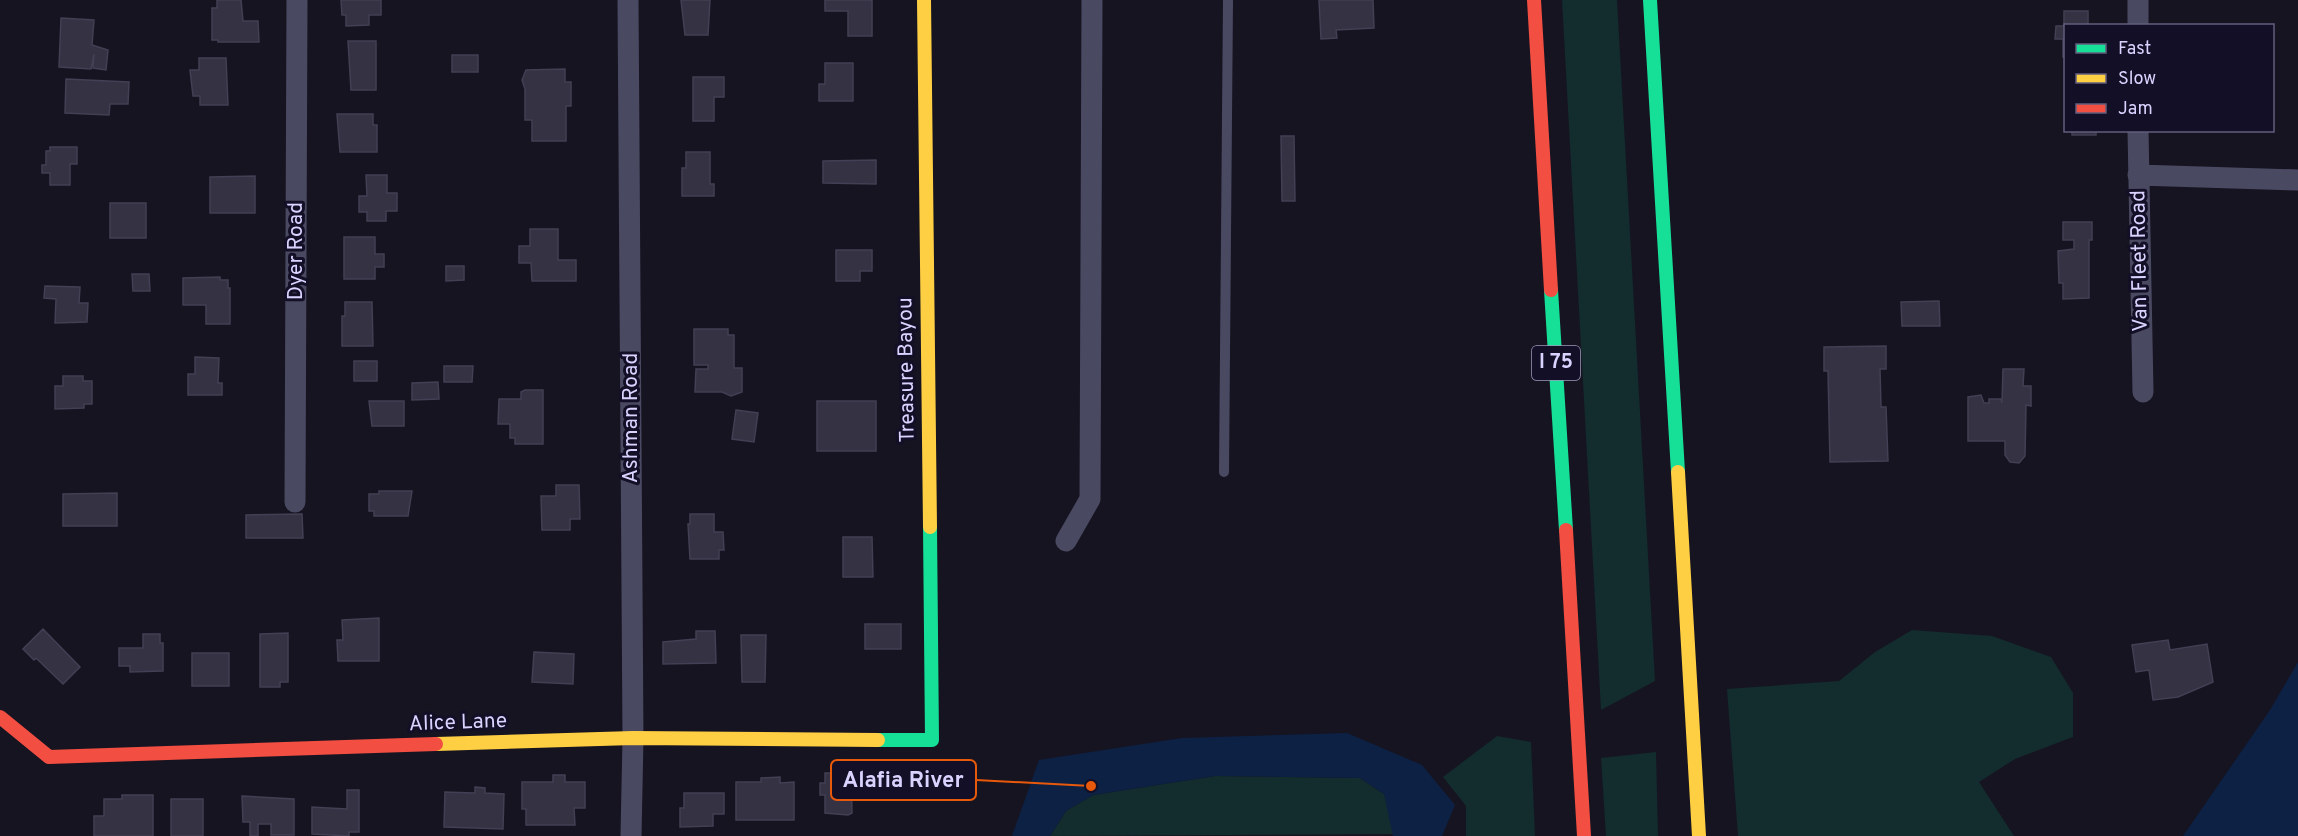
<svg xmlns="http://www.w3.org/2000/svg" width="2298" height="836" font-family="Overpass,sans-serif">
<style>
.green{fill:#132c2d}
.water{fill:#0d2144}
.building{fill:#343243;stroke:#433f54;stroke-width:1.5}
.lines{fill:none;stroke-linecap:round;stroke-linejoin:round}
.lane{stroke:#4a4962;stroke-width:10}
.street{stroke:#4a4962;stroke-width:21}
.fast{stroke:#16e098;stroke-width:14}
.slow{stroke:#ffcf43;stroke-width:14}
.jam{stroke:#f24e42;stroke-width:14}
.labels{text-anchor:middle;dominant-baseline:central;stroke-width:6;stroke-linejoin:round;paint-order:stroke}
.shield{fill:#130f26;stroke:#9e99be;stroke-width:1.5}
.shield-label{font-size:20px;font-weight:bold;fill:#d9d4ff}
.street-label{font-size:21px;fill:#d9d4ff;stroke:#130f26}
.leader{fill:none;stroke:#e8590c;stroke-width:2}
.callout-dot{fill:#e8590c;stroke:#130f26;stroke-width:2}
.callout{fill:#130f26;stroke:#e8590c;stroke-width:2}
.callout-label{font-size:22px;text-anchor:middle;font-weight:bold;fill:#d9d4ff}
</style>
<rect width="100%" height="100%" fill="#161421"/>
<path class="green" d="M1562 0H1617L1655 681 1601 710Z
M1912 630 1992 636 2051 657 2073 693V737L2015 759 1979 782 2014 836H1738L1727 689 1839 681 1875 652Z
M1497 736 1531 742 1535 836H1466V806L1443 777Z
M1656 752 1658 836H1606L1601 758Z
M1215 776 1360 778 1384 794 1395 834 1050 836 1066 811 1093 795Z"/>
<path class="water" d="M2298 662V836H2183L2270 710Z
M1347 733 1422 765 1455 805 1442 836H1393L1384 794 1360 778 1215 776 1093 795 1066 811 1050 836H1012L1039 760 1182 738Z"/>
<path class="building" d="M217 0H241L243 21H258L259 42H218V40H212V8H217Z
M341 0H381V15H369V25L346 26V15H342Z
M681 0H710L708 35H685Z
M825 0H872V36H848V11H825Z
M1319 0H1373L1374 28 1336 30 1337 38 1321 39Z
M2064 11H2088V26H2066V57H2063V39H2055L2056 26H2064Z
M61 18 94 20 92 45 108 50 106 70 93 68 94 54 91 69 59 67Z
M348 41H376V90H351Z
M452 55H478V72H452Z
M199 58H226L228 105H200V96H193L190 70H199Z
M825 63H853V101H819V84H825Z
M565 69V82H571V106H566V141H532V120H525V89L522 80 526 70Z
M693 77H724V97H714V121H693Z
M66 79 129 82 128 104H110L109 115 65 113Z
M337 114H373V125H377V152H340Z
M2072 130H2096V135H2072Z
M1281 136H1294L1295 201H1282Z
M50 147H77V164H70V185H50V173H42V165H46V151H50Z
M686 152H710V184H714V196H682V168H686Z
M876 160V184L823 183V161Z
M366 175H387V193H397V211H386V221H367V212H359V196H367Z
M255 176V213H210V177Z
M110 203H146V238H110Z
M2063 222H2092V240H2089V298L2063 299V283H2059L2058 251 2074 249V240H2063Z
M530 229H558V260H576V281H532L531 263H519V246H530Z
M344 237H375V254H384V267H375V279H344Z
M836 250H872V271H860V281H836Z
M446 266H464V280L446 281Z
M132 274H149L150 291H133Z
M220 277V280H228V288H230V324H206V305H183V278Z
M45 286 80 287 79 303H88L87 322 55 323 56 299 44 298Z
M1939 301 1940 326H1902L1901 302Z
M345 302H372L373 346H342V316H345Z
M694 329H728V335H734V368H742V392L731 396 722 392H695L696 369H708V365H694Z
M1886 346V369H1880L1881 407H1886L1888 461 1830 462 1828 371H1824V347Z
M195 357 219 358 218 383H222V395H188V374H195Z
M354 361H377V381H354Z
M444 366H473L472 382H444Z
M2003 369H2024L2023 386H2031V406L2026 405 2025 456 2019 463 2010 462 2005 455V441H1968V397L1981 395 1984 403H1989V399H2001L2002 403Z
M63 376H83V381H92V404H84V408L55 409V386H63Z
M438 382 439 399 412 400V383Z
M525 390H543V444H515V438H510V424H498L499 399H521V392Z
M369 401H404V426H372Z
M817 401H876V451H817Z
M736 410 758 413 754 442 732 439Z
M556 485H579L580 519H570V530H542L541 496H556Z
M379 491H412L408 516H374V511H369V494H379Z
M117 493V526H63V494Z
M302 514 303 538H246V515Z
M690 514H714V532H723L724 550H719V559H690L688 524H690Z
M843 537H872L873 577H843Z
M379 618V661H338L337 640H343L342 620Z
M865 624H901V649H865Z
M43 629 80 667 63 684 36 658 34 660 23 649Z
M696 631H715L716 663 663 664V642L696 639Z
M288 633V682H280V687H260V634Z
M143 634H160V643H163V671L130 672V666H119V648H143Z
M741 635H766L765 682H742Z
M2168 640 2170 650 2207 644 2213 682 2178 697 2153 700 2149 670 2136 672 2132 645Z
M534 652 574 654 573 684 532 682Z
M192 653H229V686H192Z
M825 773H851L852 813 848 815 825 813V795H820V783H825Z
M553 775H565V782H585V808H574L575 825H526V809H522V782H553Z
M780 777V783L794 782V820H736V782H761V778Z
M475 787 485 788V793L504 794 503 829 444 827 445 792 475 793Z
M347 790H359V832H349V836L312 834V807L347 809Z
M684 793H724V814H713V826L680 827V808H684Z
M122 795H153V836H94V816H104V799H122Z
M242 796 294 799V835H271V824H258V836H250V822H243Z
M171 799H203V836H171Z"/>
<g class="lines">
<path class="lane" d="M1224 472 1228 0"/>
<path class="street" d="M628 0 633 738 631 836
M2138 0V26
M2138 130 2143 392
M2138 175 2298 180
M295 502 297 0
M1066 541 1090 499 1092 0"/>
<path class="fast" d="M1650 0 1678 472
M1551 290 1566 530
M878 740H932L930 527"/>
<path class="slow" d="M924 0 930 527
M1678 472 1699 836
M436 744 633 738 878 740"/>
<path class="jam" d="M1534 0 1551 290
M1566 530 1584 836
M0 717 49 757 436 744"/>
</g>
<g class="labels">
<rect class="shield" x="1532" y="346" width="48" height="34" rx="4.5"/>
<g class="shield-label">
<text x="1556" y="363">I 75</text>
</g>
<g class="street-label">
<text transform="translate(296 251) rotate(-90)">Dyer Road</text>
<text transform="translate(2140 261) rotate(-91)">Van Fleet Road</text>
<text transform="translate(907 370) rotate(-91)">Treasure Bayou</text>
<text transform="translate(631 418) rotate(-90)">Ashman Road</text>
<text transform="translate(458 723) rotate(-2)">Alice Lane</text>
</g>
</g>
<path class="leader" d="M1091 786L976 780"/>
<circle class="callout-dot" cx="1091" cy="786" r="6"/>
<rect class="callout" x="831" y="760" width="145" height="40" rx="6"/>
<g class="callout-label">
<text x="903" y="787">Alafia River</text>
</g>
<rect x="2064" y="24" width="210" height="108" fill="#130f26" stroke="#625e7d" stroke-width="1.5"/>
<rect x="2076" y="44" width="30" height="9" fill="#16e098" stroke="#625e7d" stroke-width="1.5"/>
<text x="2118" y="54" font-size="18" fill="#d9d4ff">Fast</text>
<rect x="2076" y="74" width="30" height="9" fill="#ffcf43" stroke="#625e7d" stroke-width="1.5"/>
<text x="2118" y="84" font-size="18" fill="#d9d4ff">Slow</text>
<rect x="2076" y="104" width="30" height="9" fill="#f24e42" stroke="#625e7d" stroke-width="1.5"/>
<text x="2118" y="114" font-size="18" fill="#d9d4ff">Jam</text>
</svg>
